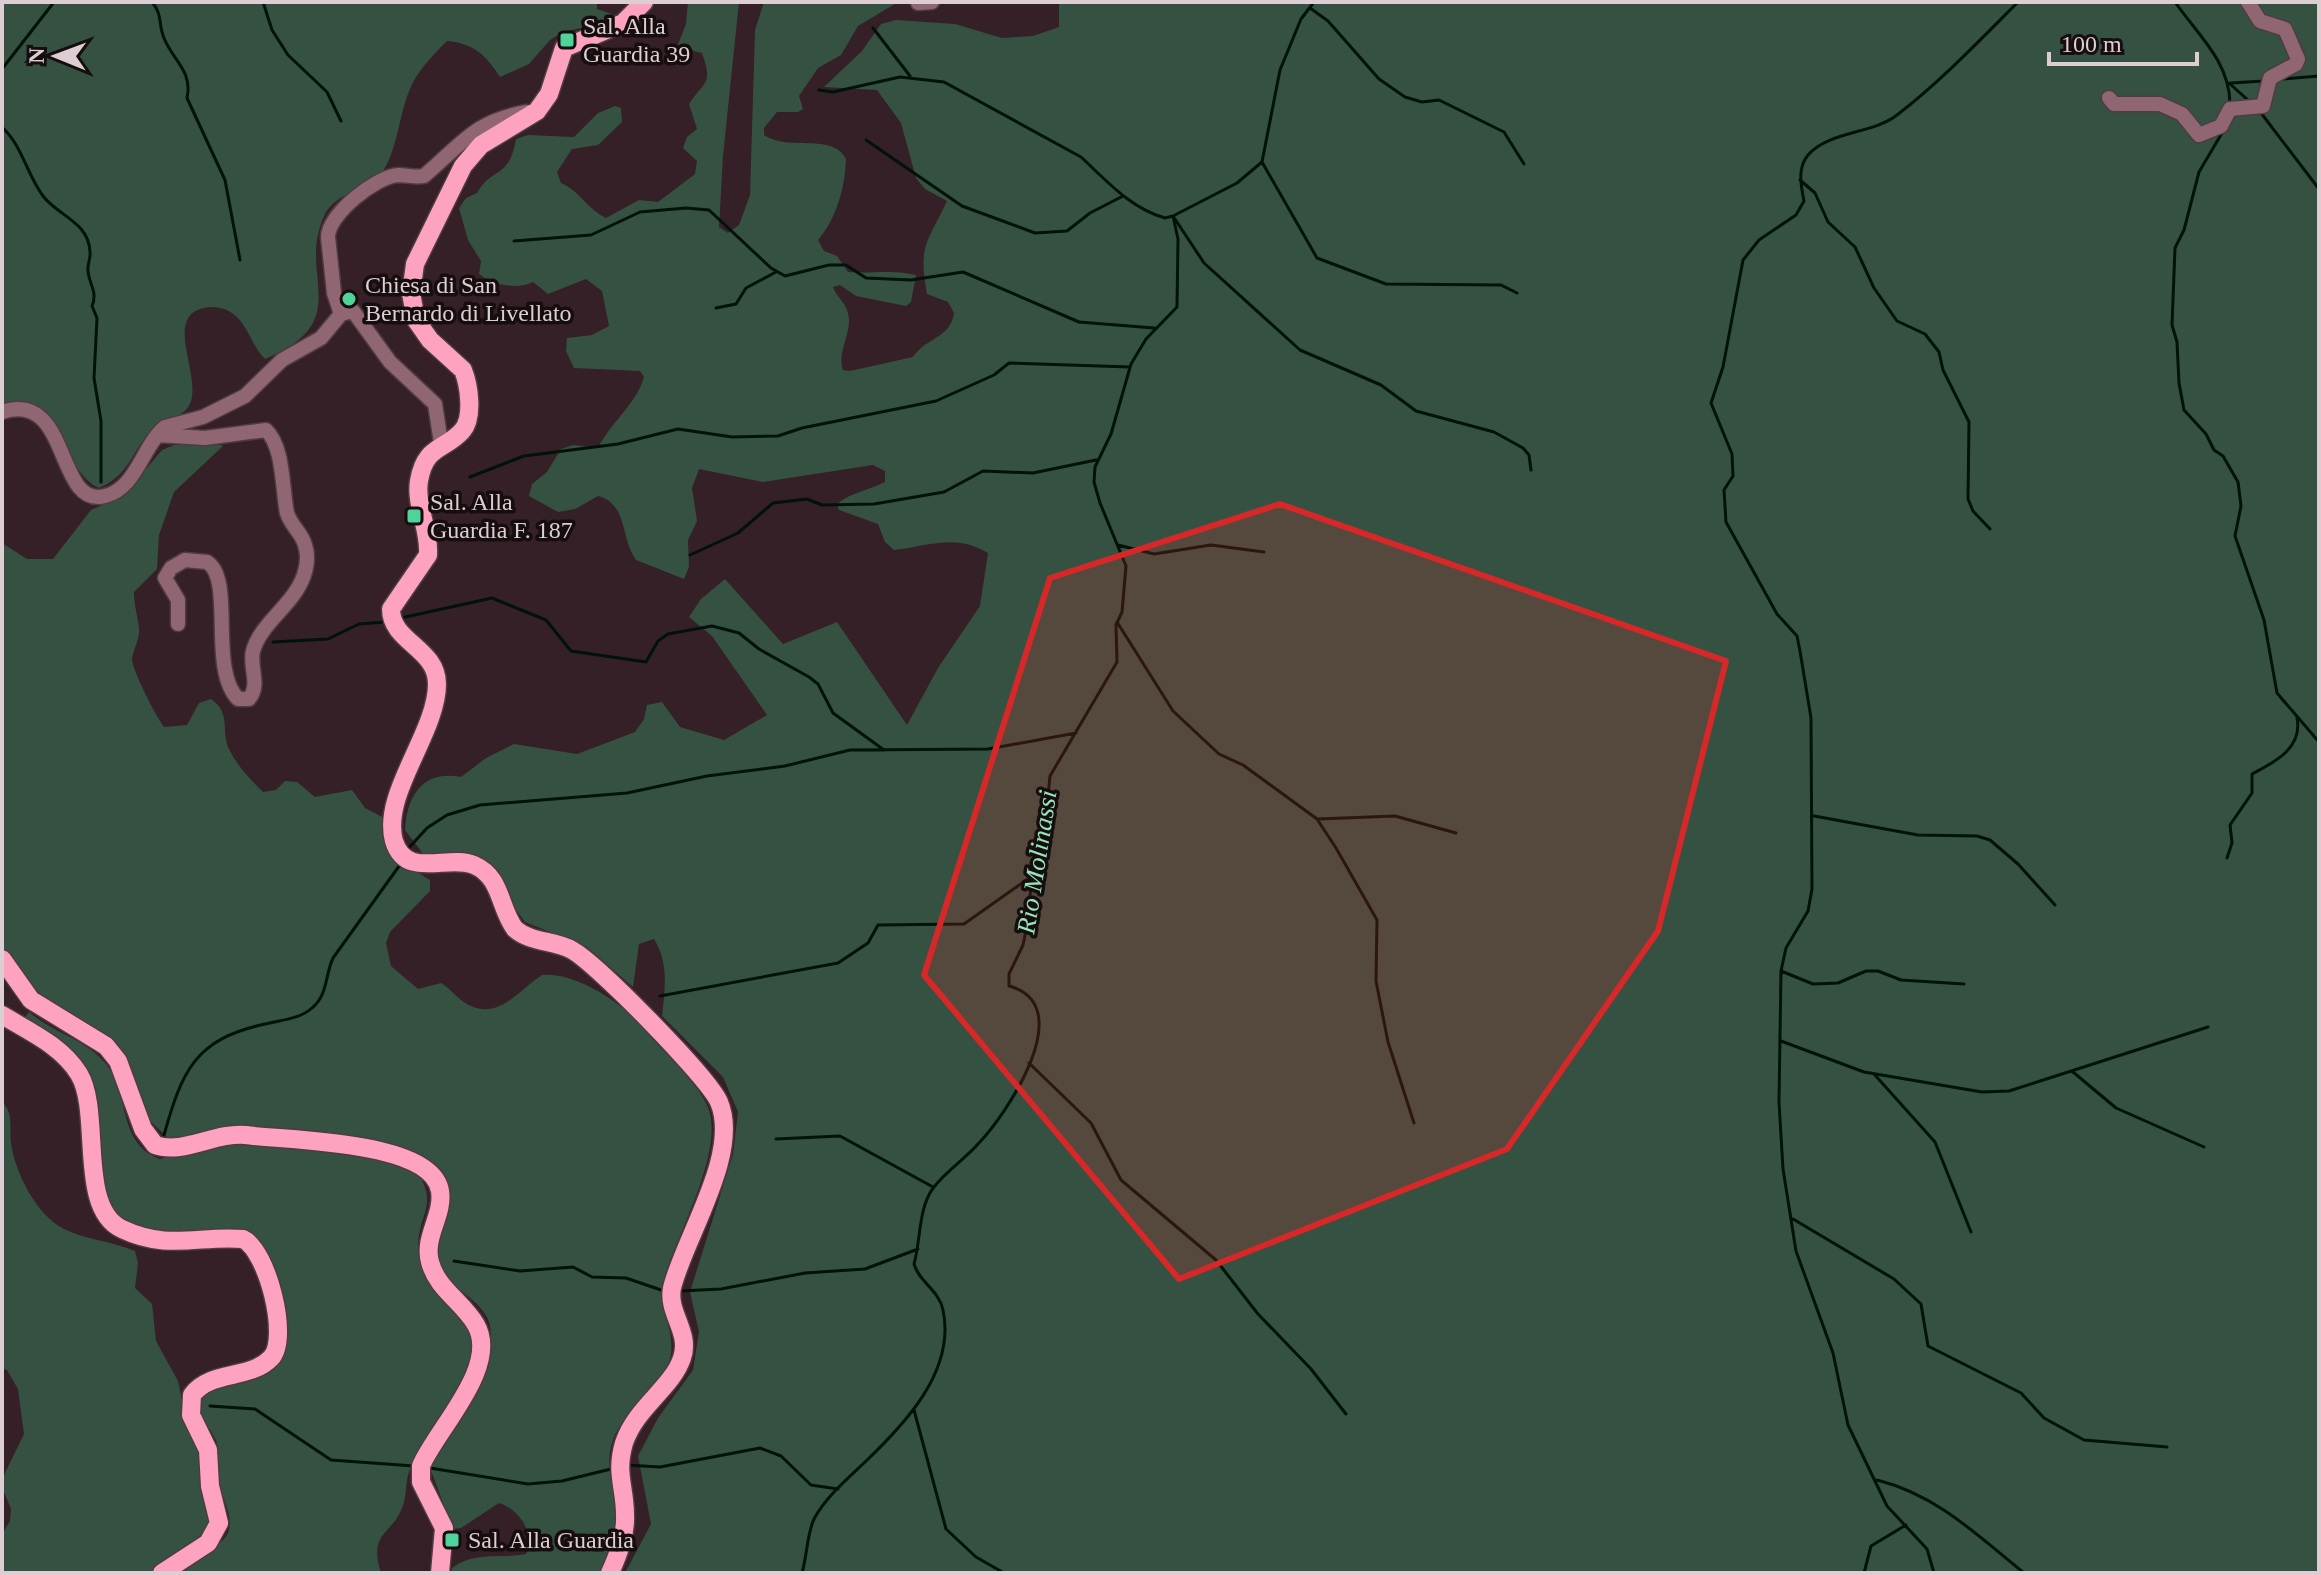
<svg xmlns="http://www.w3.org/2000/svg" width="2321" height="1575" font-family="'Times New Roman',serif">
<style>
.green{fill:#355142}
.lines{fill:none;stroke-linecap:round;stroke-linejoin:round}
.stream{stroke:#001308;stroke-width:3}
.minor-casing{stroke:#4f3c42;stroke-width:17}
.major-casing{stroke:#4f3c42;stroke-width:21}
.minor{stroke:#916673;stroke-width:14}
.major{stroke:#fda3c0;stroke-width:18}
.marked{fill:#d62828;fill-opacity:0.2;stroke:#d62828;stroke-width:6;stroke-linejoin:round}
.poi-dot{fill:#50d398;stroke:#160d0f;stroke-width:3}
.labels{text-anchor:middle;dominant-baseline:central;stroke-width:7;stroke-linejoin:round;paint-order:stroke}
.poi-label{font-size:24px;fill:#dcced2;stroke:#160d0f;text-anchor:start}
.water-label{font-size:26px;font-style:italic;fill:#93e5ba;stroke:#160d0f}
</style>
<rect width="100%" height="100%" fill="#342026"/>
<path class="green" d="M2 2H597V9L615 15 594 25 563 32 550 40 529 64 500 77C486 55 473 43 447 41 434 54 417 71 410 89 399 114 398 148 383 171 368 192 337 191 325 214 295 276 358 320 265 359 253 347 249 330 238 318 229 309 217 305 204 308 164 316 200 373 191 401 186 417 169 417 157 426 134 442 133 474 99 488 58 468 61 387 2 405Z
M688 2H739L723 156 719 227 728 233 739 225 750 195 755 30 764 2H898L858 26 841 55 818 68 799 96 803 109 798 112H777L764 128V135C789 152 833 132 846 159 845 187 837 218 818 240L824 251 837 256 848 272C875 274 888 269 916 275L911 302 906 306 856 296 840 285 833 287C836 296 844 301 847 310 855 330 836 351 843 370L850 371 913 357C926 337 950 339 954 313L948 302 927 294C918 246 927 243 947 201L925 189 916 178 901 123 877 90 824 87 862 51 881 24 896 20 955 24 1002 38 1033 36 1059 27V2H2319V1573H625L651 1524 638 1456 658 1418 693 1370 699 1332 690 1292 733 1154 738 1112 723 1077 662 1016C665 990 669 962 654 939L639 944 633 987 587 947 525 922 478 858C459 854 443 857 424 855L405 830C407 795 423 770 461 777L486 758 514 744 577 754 635 732 644 719 647 705 662 702 680 727 724 740 767 715 712 636 689 617 701 599 725 579 783 644 837 622 907 725 938 668 980 606 988 553C955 533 929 546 894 550L885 542 878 524 839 510 837 504C850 493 869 490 885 482V471L873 465 763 482 699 469 692 488 697 521 688 540 689 567 684 579 636 560C620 537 628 504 598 496L575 509 558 512 529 496 532 484 547 472 561 449 573 445 598 448C611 422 637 403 644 377L640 371 574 368 566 351 567 338 592 335 609 326 602 291 586 279 548 294 533 282C517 290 493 285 479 274L481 261 468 240 459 208 466 198 477 193C492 166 509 180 516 139L528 135 574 137 598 113 615 106 621 108 622 122 598 145 572 149 557 172 561 183C581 192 586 208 606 218L639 200 658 202 695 174 697 161 683 148 687 137 697 129 689 104C705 80 713 85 702 53L677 47 686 24Z
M216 444 223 446 174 492 159 535 157 569 134 592C134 606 138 616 139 629 140 640 133 649 132 659 132 670 157 718 164 727L187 725 199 703 211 699C232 713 220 732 230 751 238 767 251 780 263 792L276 790 285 781 297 782 315 797 352 790 365 808 386 819 400 862 430 880V891L390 932 386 943 391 966 418 989 441 983C451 989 460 1002 471 1006 500 1019 520 989 542 975 576 972 623 1003 644 1029 664 1053 692 1076 706 1103 729 1147 675 1234 664 1281 657 1312 683 1341 665 1370 650 1395 621 1414 612 1443 605 1466 614 1487 616 1509 618 1529 609 1556 599 1573H451L452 1568C475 1551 500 1559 526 1554 536 1534 519 1509 499 1503L461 1528 453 1529 430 1468C448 1435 510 1349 485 1314 474 1296 447 1286 439 1266 429 1237 456 1204 445 1176 427 1129 228 1141 181 1141L167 1137 148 1119 128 1062 50 1006 2 949V543L27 559H53L91 510 123 496 162 450 174 445Z
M29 1012C53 1033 86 1039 107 1065 130 1096 118 1144 160 1159L237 1141 410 1163C446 1206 413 1214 419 1255 426 1300 483 1315 471 1366 462 1409 423 1434 409 1472 405 1483 407 1497 402 1508 391 1536 368 1532 381 1573H172C187 1562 211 1553 224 1539 239 1522 221 1498 218 1480 216 1469 220 1454 217 1443 211 1424 190 1416 202 1394 219 1386 271 1370 282 1357 297 1339 270 1271 264 1248 236 1221 146 1246 118 1216 79 1173 113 1098 75 1053 62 1039 40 1029 23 1020Z
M2 1102C14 1112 9 1129 11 1143 15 1172 36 1215 64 1229 86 1240 112 1241 135 1251L138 1263 135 1288 152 1304 156 1341 178 1381 185 1415 201 1445 214 1504 210 1528 151 1573H2V1534L10 1521 11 1509 2 1487 4 1475 24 1434 18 1389 7 1370 2 1368Z"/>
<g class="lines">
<path class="stream" d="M152 2C163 15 158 24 164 38 173 61 193 71 187 98L225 180 240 260
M263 2 272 30 288 55 327 92 341 121
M2175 2C2198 35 2229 61 2230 103
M1310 8 1328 21 1379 79 1405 97 1422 102 1439 100 1504 132 1524 164
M873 28 910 76
M2 69 54 2
M2283 79 2319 76
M2229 83 2250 102
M2231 83 2264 81
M819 90 833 92 900 77 944 82 1081 157C1107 181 1130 208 1165 218L1173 216 1204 263 1300 350 1381 385 1416 411 1494 432 1523 448 1529 455 1531 470
M2261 113 2319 189
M2 127C23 147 26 173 43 196 58 216 89 222 90 252 91 258 87 265 88 271 89 284 98 292 92 306L97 318 94 378 101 421V482
M2222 133 2199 172 2184 230 2175 248 2172 325 2177 342 2179 383 2184 410 2206 434 2214 450 2223 456 2238 482 2241 506 2235 536 2264 620 2277 693 2319 742
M866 140 962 206 1035 233 1067 231 1090 213 1123 196
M1262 162 1317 258 1386 284 1501 285 1517 293
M1800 180 1815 193 1828 222 1855 247 1874 288 1897 321 1925 334 1939 352 1943 370 1969 422 1968 499 1973 511 1990 529
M514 241 591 235 640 212 686 208 709 210 771 268 785 276 829 265H846L866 278 911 280 963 272 1079 322 1154 328
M716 308 736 304 746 288 776 272
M470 477 524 456 618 444 678 429 732 437 778 436 802 428 936 401 994 375 1009 363 1130 367
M1118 545 1154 554 1211 545 1264 552
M690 555 738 533 773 503 807 499 822 505 874 504 944 492 983 471 1033 473 1096 460
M401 618 492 598 546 620 571 651 646 662 658 641 668 634 712 626 739 633 759 649 809 677 818 684 833 713 884 750
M1117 622 1173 711 1219 754 1243 765 1317 819 1336 848 1377 920 1376 981 1388 1042 1414 1123
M273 642 328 639 359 624 385 622
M1814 816 1918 835 1977 836 1990 840 2018 864 2055 905
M1318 819 1395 816 1456 833
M406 851 427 828 447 815 480 805 627 793 707 776 785 766 850 750 988 749 1076 733
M2227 858 2232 843 2230 825 2252 793V774C2275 762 2303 748 2297 718
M1781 971 1813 984 1838 983 1866 971H1878L1901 980 1964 984
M660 996 838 963 868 943 878 925 964 924 1032 876
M1781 1041 1864 1072 1982 1092 2009 1091 2208 1027
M1029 1063 1091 1123 1121 1180 1216 1260 1258 1314 1311 1369 1346 1414
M2073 1072 2116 1108 2204 1147
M1874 1074 1935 1142 1971 1232
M164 1135C182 1071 195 1039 265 1024 281 1020 300 1019 312 1008 328 995 325 975 333 958L402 862
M776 1139 840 1136 933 1187
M1793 1219 1894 1279 1921 1304 1928 1346 2021 1393 2044 1418 2084 1440 2167 1447
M454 1261 520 1271 573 1267 592 1277 626 1278 664 1291
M680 1291 721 1289 805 1273 865 1269 918 1249
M210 1406 255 1409 331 1460 414 1466
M914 1410 946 1529 976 1557 1004 1573
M626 1465 660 1467 760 1448 781 1456 811 1485 838 1489
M430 1468 528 1484 562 1481 615 1468
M1877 1480C1937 1495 1977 1535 2024 1573
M802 1573C807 1556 807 1534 814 1519 825 1498 847 1479 864 1463 904 1425 956 1371 943 1310 939 1290 919 1282 914 1264 921 1240 918 1207 934 1187 946 1171 965 1159 978 1144 1007 1114 1080 1005 1009 986V974L1023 945 1027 926 1033 866 1046 817 1050 776 1117 662 1116 625 1122 612 1126 566 1100 503 1094 482 1095 467 1111 434 1131 364 1146 339 1177 307 1178 239 1173 216 1237 183 1262 162 1280 70 1301 19 1314 2
M1864 1573 1871 1546 1906 1525
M1934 1573 1927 1549 1887 1506 1848 1425 1833 1353 1796 1251 1783 1169 1779 1102 1781 971 1786 948 1808 911 1812 889 1811 718 1800 651 1797 636 1777 614 1726 522 1724 490 1733 476 1732 454 1711 403 1723 367 1743 260 1759 240 1796 215 1804 201C1801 186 1797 168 1808 155 1829 131 1873 134 1897 115 1940 82 1980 40 2018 2"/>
<defs>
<path id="minor" d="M918 3 932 2
M2109 98 2114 104H2160L2182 114 2199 135 2221 126 2230 109 2263 106 2270 78 2296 64 2298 59 2285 29 2260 21 2248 2
M341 314 334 293 328 237C328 214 377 176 398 175 408 175 415 178 424 176 462 144 474 121 527 112
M2 412C71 389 55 509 105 496 137 488 142 446 165 427L203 417 245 396 282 360 321 338 341 314 353 311 390 362 435 404 441 443
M157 435 205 438 266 430C284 447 282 489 287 513 291 526 302 533 305 545 308 554 307 566 304 575 294 605 261 622 253 651 249 668 261 684 249 699H238C208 668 235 579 207 562L185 560 171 568 165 578 178 600V624"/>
<path id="major" d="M2 959 31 1000 106 1046 118 1061 143 1129 155 1145C183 1155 215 1132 246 1135 288 1141 432 1140 440 1191 444 1215 423 1237 430 1262 437 1289 463 1302 476 1325 500 1367 436 1430 421 1466V1482L444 1528 440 1573
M2 1015C30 1032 62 1046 79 1074 102 1112 77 1208 122 1229 168 1251 200 1235 243 1239 267 1250 290 1338 271 1358 250 1380 210 1370 192 1395L191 1415 208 1450 210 1486 219 1523 208 1543 162 1573
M610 1573C618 1555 626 1535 625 1515 625 1486 615 1474 624 1443 636 1407 672 1388 682 1358 691 1332 667 1313 672 1288 684 1238 741 1154 719 1102 708 1077 597 964 572 950 554 940 531 943 515 929 499 908 502 877 474 865 447 854 406 880 394 841 381 794 437 733 437 684 437 648 391 642 391 609L428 555C430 530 415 505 419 481 425 445 444 451 462 431 474 418 469 385 463 370L430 340 416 320 411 293 415 264 463 166 481 145 537 111 549 94 564 48 623 23 644 2"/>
</defs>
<use href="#minor" class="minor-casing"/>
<use href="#major" class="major-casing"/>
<use href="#minor" class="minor"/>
<use href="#major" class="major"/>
</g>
<path class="marked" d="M1280 504 1726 661 1658 931 1507 1149 1179 1279 924 975 1050 578Z"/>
<g class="poi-dot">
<rect x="559" y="32" width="16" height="16" rx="4"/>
<circle cx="349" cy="299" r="8"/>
<rect x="406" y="508" width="16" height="16" rx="4"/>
<rect x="444" y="1532" width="16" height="16" rx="4"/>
</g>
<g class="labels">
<g class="poi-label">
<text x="583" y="26">Sal. Alla<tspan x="583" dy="28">Guardia 39</tspan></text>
<text x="365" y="285">Chiesa di San<tspan x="365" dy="28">Bernardo di Livellato</tspan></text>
<text x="430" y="502">Sal. Alla<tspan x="430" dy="28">Guardia F. 187</tspan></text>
<text x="468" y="1540">Sal. Alla Guardia</text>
</g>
<g class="water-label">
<text transform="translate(1037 862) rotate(-81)">Rio Molinassi</text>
</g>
</g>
<rect width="2321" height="1575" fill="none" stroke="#dcced2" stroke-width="8"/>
<g transform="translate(56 56) rotate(271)" stroke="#160d0f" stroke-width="6" paint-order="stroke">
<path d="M0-6L14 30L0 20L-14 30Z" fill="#dcced2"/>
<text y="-12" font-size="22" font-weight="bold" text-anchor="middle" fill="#dcced2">N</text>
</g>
<path d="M2049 52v12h148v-12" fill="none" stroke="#dcced2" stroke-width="4"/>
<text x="2061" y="52" font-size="24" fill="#dcced2" stroke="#160d0f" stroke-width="6" paint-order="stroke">100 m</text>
</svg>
